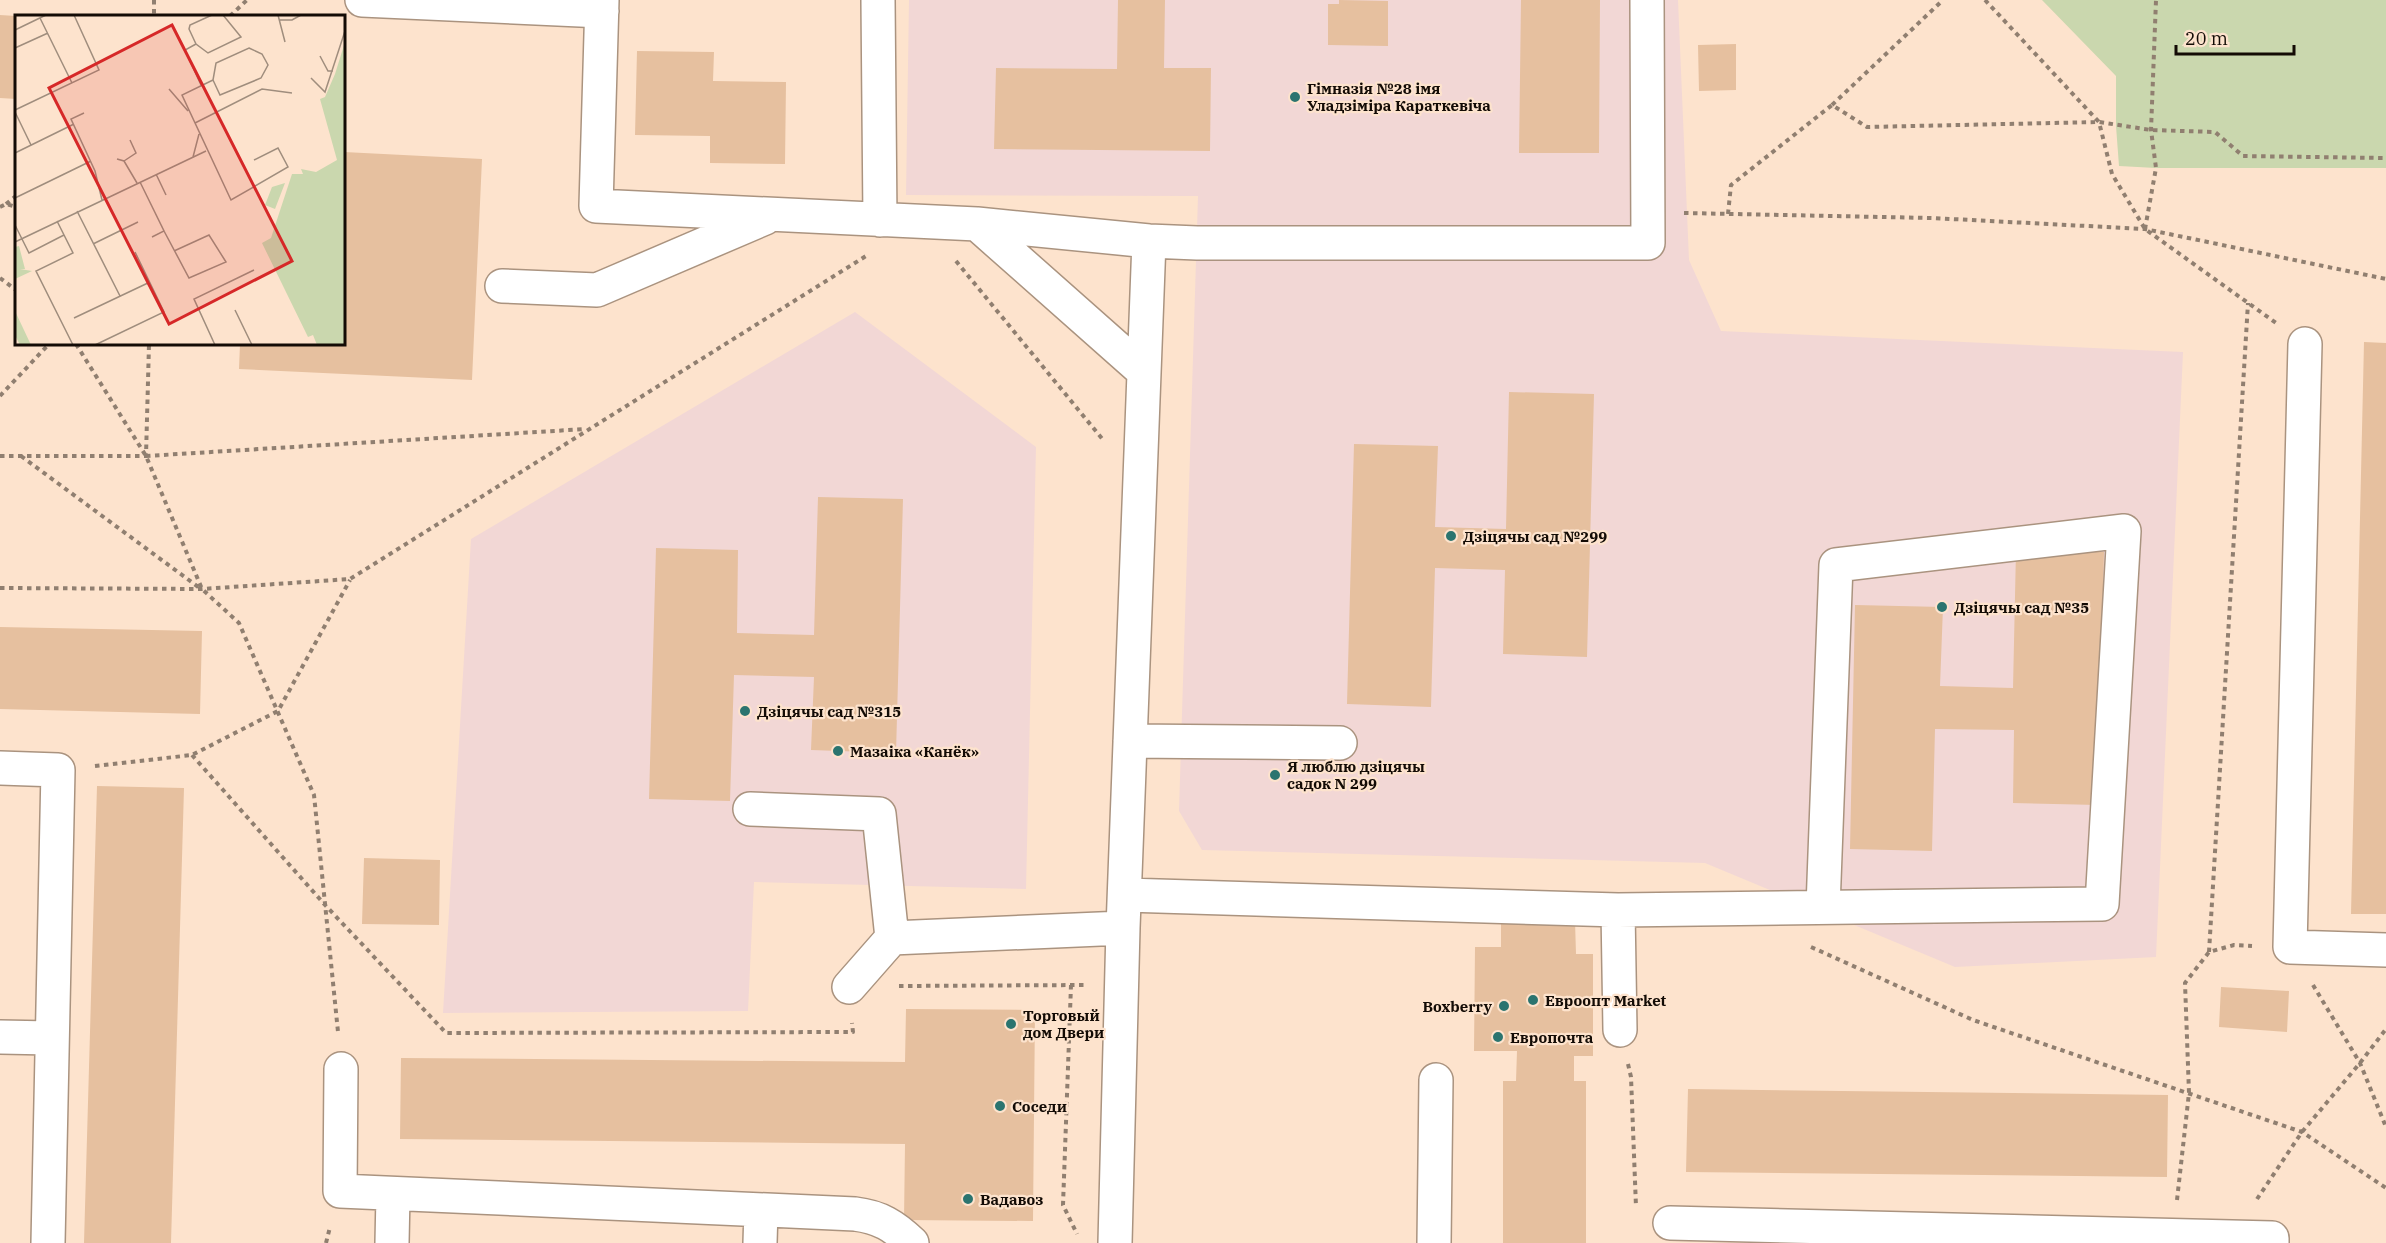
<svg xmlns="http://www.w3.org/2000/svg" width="2386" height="1243" font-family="'IBM Plex Serif',serif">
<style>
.education{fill:#f2d7d5}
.green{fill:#cad7ae}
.building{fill:#e6c09f}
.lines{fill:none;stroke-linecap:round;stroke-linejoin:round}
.minor-casing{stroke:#aa937f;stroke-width:36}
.path{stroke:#907f70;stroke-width:4;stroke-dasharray:4.5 4.5;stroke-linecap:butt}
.minor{stroke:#fff;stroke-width:33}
.poi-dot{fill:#2b746f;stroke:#fde3cd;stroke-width:2}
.labels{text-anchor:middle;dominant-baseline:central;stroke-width:4.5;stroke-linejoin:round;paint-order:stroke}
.poi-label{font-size:15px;font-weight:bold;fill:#130b05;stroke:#fde3cd;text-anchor:start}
.inset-road{fill:none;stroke:#9f8d7d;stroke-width:1.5}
.view{fill:#d62828;fill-opacity:0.15;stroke:#d62828;stroke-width:3}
.inset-edge{fill:none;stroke:#130b05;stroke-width:3}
</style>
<rect width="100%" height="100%" fill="#fde3cd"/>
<path class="education" d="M909 0H1678L1689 260 1721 331 2183 352 2156 957 1955 967 1705 863 1202 850 1179 811 1198 196 906 195Z
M855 312 1036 447 1026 889 754 882 748 1011 443 1013 471 539Z"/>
<path class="green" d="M2042 0H2386V168H2156L2119 166 2116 126V76Z"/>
<path class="building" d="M1118 0H1165L1164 68H1211L1210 151 994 149 996 68 1117 69Z
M1339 0 1388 1V46L1328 45V4H1339Z
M1521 0H1600L1599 153H1519Z
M0 15 16 16V99L0 98Z
M1736 44V90L1699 91 1698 45Z
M637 51 714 52 713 81 786 82 785 164 710 163V136L635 135Z
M344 152 482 159 472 380 239 369 240 344H344Z
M2364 342 2386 343V914H2351Z
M1509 392 1594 394 1587 657 1503 654 1505 570 1435 568 1431 707 1347 704 1354 444 1438 446 1435 527 1506 529Z
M818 497 903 499 896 753 811 750 814 677 734 675 730 801 649 799 656 548 738 550 737 633 814 635Z
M2016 550 2104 552 2098 805 2013 803 2014 730 1935 729 1932 851 1850 849 1855 605 1943 607 1940 686 2013 688Z
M0 627 202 631 200 714 0 709Z
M97 786 184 788 171 1243H84Z
M364 858 440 860 439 925 362 924Z
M1575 921 1576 954H1593V1056H1574V1081H1586V1243H1503V1081H1516L1517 1051H1474L1475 947H1501V922Z
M2221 987 2289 991 2287 1032 2219 1027Z
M906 1009 1035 1010 1033 1221 904 1220 905 1144 400 1139 401 1058 905 1062Z
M1688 1089 2168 1095 2167 1177 1686 1172Z"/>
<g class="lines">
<defs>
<path id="minor" d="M362 0 602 11
M602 0 596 206 977 224 1149 241 1197 243H1648L1647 0
M878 0 880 220
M977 224 1143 371
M502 286 597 290 765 218
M2305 344 2290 947 2386 950
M1130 741 1340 743
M0 768 58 770 48 1243
M750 809 879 814 892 938
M1126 895 1618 910 1620 1030
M1618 910 2102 904 2124 531 1836 565 1823 907
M849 987 892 938 1123 928
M0 1037 51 1038
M341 1069 340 1191 855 1214C880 1217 894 1226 912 1243
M1670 1223 2272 1238V1243
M392 1243 393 1194
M760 1243 761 1210
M1115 1243 1123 928 1149 241
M1434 1243 1436 1080"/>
</defs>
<use href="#minor" class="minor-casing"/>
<path class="path" d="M154 0V16
M1985 0 2099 122 2112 174 2145 229 2276 323
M230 16 247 0
M1832 105 1943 0
M6 204 16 196
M0 207 6 204 16 207
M1684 213 1932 218 2145 229 2386 279
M1728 214 1731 185 1832 105 1867 127 2099 122 2151 130 2215 132 2243 156 2386 158
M2145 229 2156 168 2151 130 2156 0
M956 261 1104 441
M0 278 16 290
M76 344 146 456 202 589 239 623 314 795 338 1032
M0 396 49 344
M0 456H146L149 344
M21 456 201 589
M146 456 586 429
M0 588 202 589 350 579 866 256
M192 755 326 906 446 1033 853 1032 852 1023
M95 766 192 755 278 711 350 580
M1811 947 1973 1020 2302 1132 2386 1188
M2209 952 2248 303
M1071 985 1063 1205 1077 1234
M2313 985 2360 1063 2386 1127
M899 986 1086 985
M1628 1064 1631 1077 1636 1207
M2257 1199 2302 1132 2360 1063 2386 1029
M2177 1200 2189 1093 2185 983 2209 952 2234 945 2252 946
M326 1243 330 1227"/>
<use href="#minor" class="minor"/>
</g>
<g class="poi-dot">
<circle cx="1295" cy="97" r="6"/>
<circle cx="1451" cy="536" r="6"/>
<circle cx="1942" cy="607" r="6"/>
<circle cx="745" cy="711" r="6"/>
<circle cx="838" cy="751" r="6"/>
<circle cx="1275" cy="775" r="6"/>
<circle cx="1533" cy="1000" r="6"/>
<circle cx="1504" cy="1006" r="6"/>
<circle cx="1011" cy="1024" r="6"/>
<circle cx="1498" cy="1037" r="6"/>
<circle cx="1000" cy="1106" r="6"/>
<circle cx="968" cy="1199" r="6"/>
</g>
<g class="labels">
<g class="poi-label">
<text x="1307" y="88">Гімназія №28 імя<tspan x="1307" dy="17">Уладзіміра Караткевіча</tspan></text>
<text x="1463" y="536">Дзіцячы сад №299</text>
<text x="1954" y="607">Дзіцячы сад №35</text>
<text x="757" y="711">Дзіцячы сад №315</text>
<text x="850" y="751">Мазаіка «Канёк»</text>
<text x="1287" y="766">Я люблю дзіцячы<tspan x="1287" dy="17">садок N 299</tspan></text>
<text x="1545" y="1000">Евроопт Market</text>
<text x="1492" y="1006" text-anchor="end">Boxberry</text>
<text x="1023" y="1015">Торговый<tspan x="1023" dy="17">дом Двери</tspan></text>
<text x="1510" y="1037">Европочта</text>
<text x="1012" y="1106">Соседи</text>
<text x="980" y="1199">Вадавоз</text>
</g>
</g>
<g transform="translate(15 15)">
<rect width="330" height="330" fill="#fde3cd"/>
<path d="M330 27V330H302L298 320 293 322 247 228 256 223 277 159H288L286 154 301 157 322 145 305 84 310 82 320 59ZM270 168 260 194 250 190 257 172ZM4 231 10 254H5L17 256 0 264V232ZM0 296 16 330H5L0 320Z" fill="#cad7ae"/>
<path class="inset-road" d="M197 0 175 10 174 14 181 29 193 38 226 22 208 0M263 0 270 27M25 3 57 68M265 5H277L286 0M0 15 31 0M181 29 170 35 186 70M0 33 33 18M234 33 247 39 253 50 246 63 205 80 198 65 201 48ZM305 41 313 56H318M296 63 310 77 330 16M198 65 167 80 216 185 273 152 263 133 239 145M154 74 173 96M0 95 84 55 59 0M0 97 16 130M69 98 56 104 80 156 87 185M180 108 247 74 277 78M0 138 59 109M178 142 184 119M102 144 109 146 122 168M109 146 121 138 115 125M141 159 151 180M125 167 149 216 137 222M0 183 76 146M62 196 105 281M42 206 58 238 21 256 58 330M0 210 14 238 49 220M149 216 174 263 211 247 194 220 159 236M0 227 191 136M78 229 123 207M220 295 237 330M59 303 135 267M80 330 149 297 120 237M200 330 179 284 239 255"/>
<path class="view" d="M157 10 277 246 154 309 34 73Z"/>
<rect width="330" height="330" class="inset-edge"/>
</g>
<path d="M2176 45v9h118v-9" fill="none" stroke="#130b05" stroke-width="3"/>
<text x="2185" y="45" font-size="18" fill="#130b05" stroke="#fde3cd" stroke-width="4.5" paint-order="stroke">20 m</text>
</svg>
